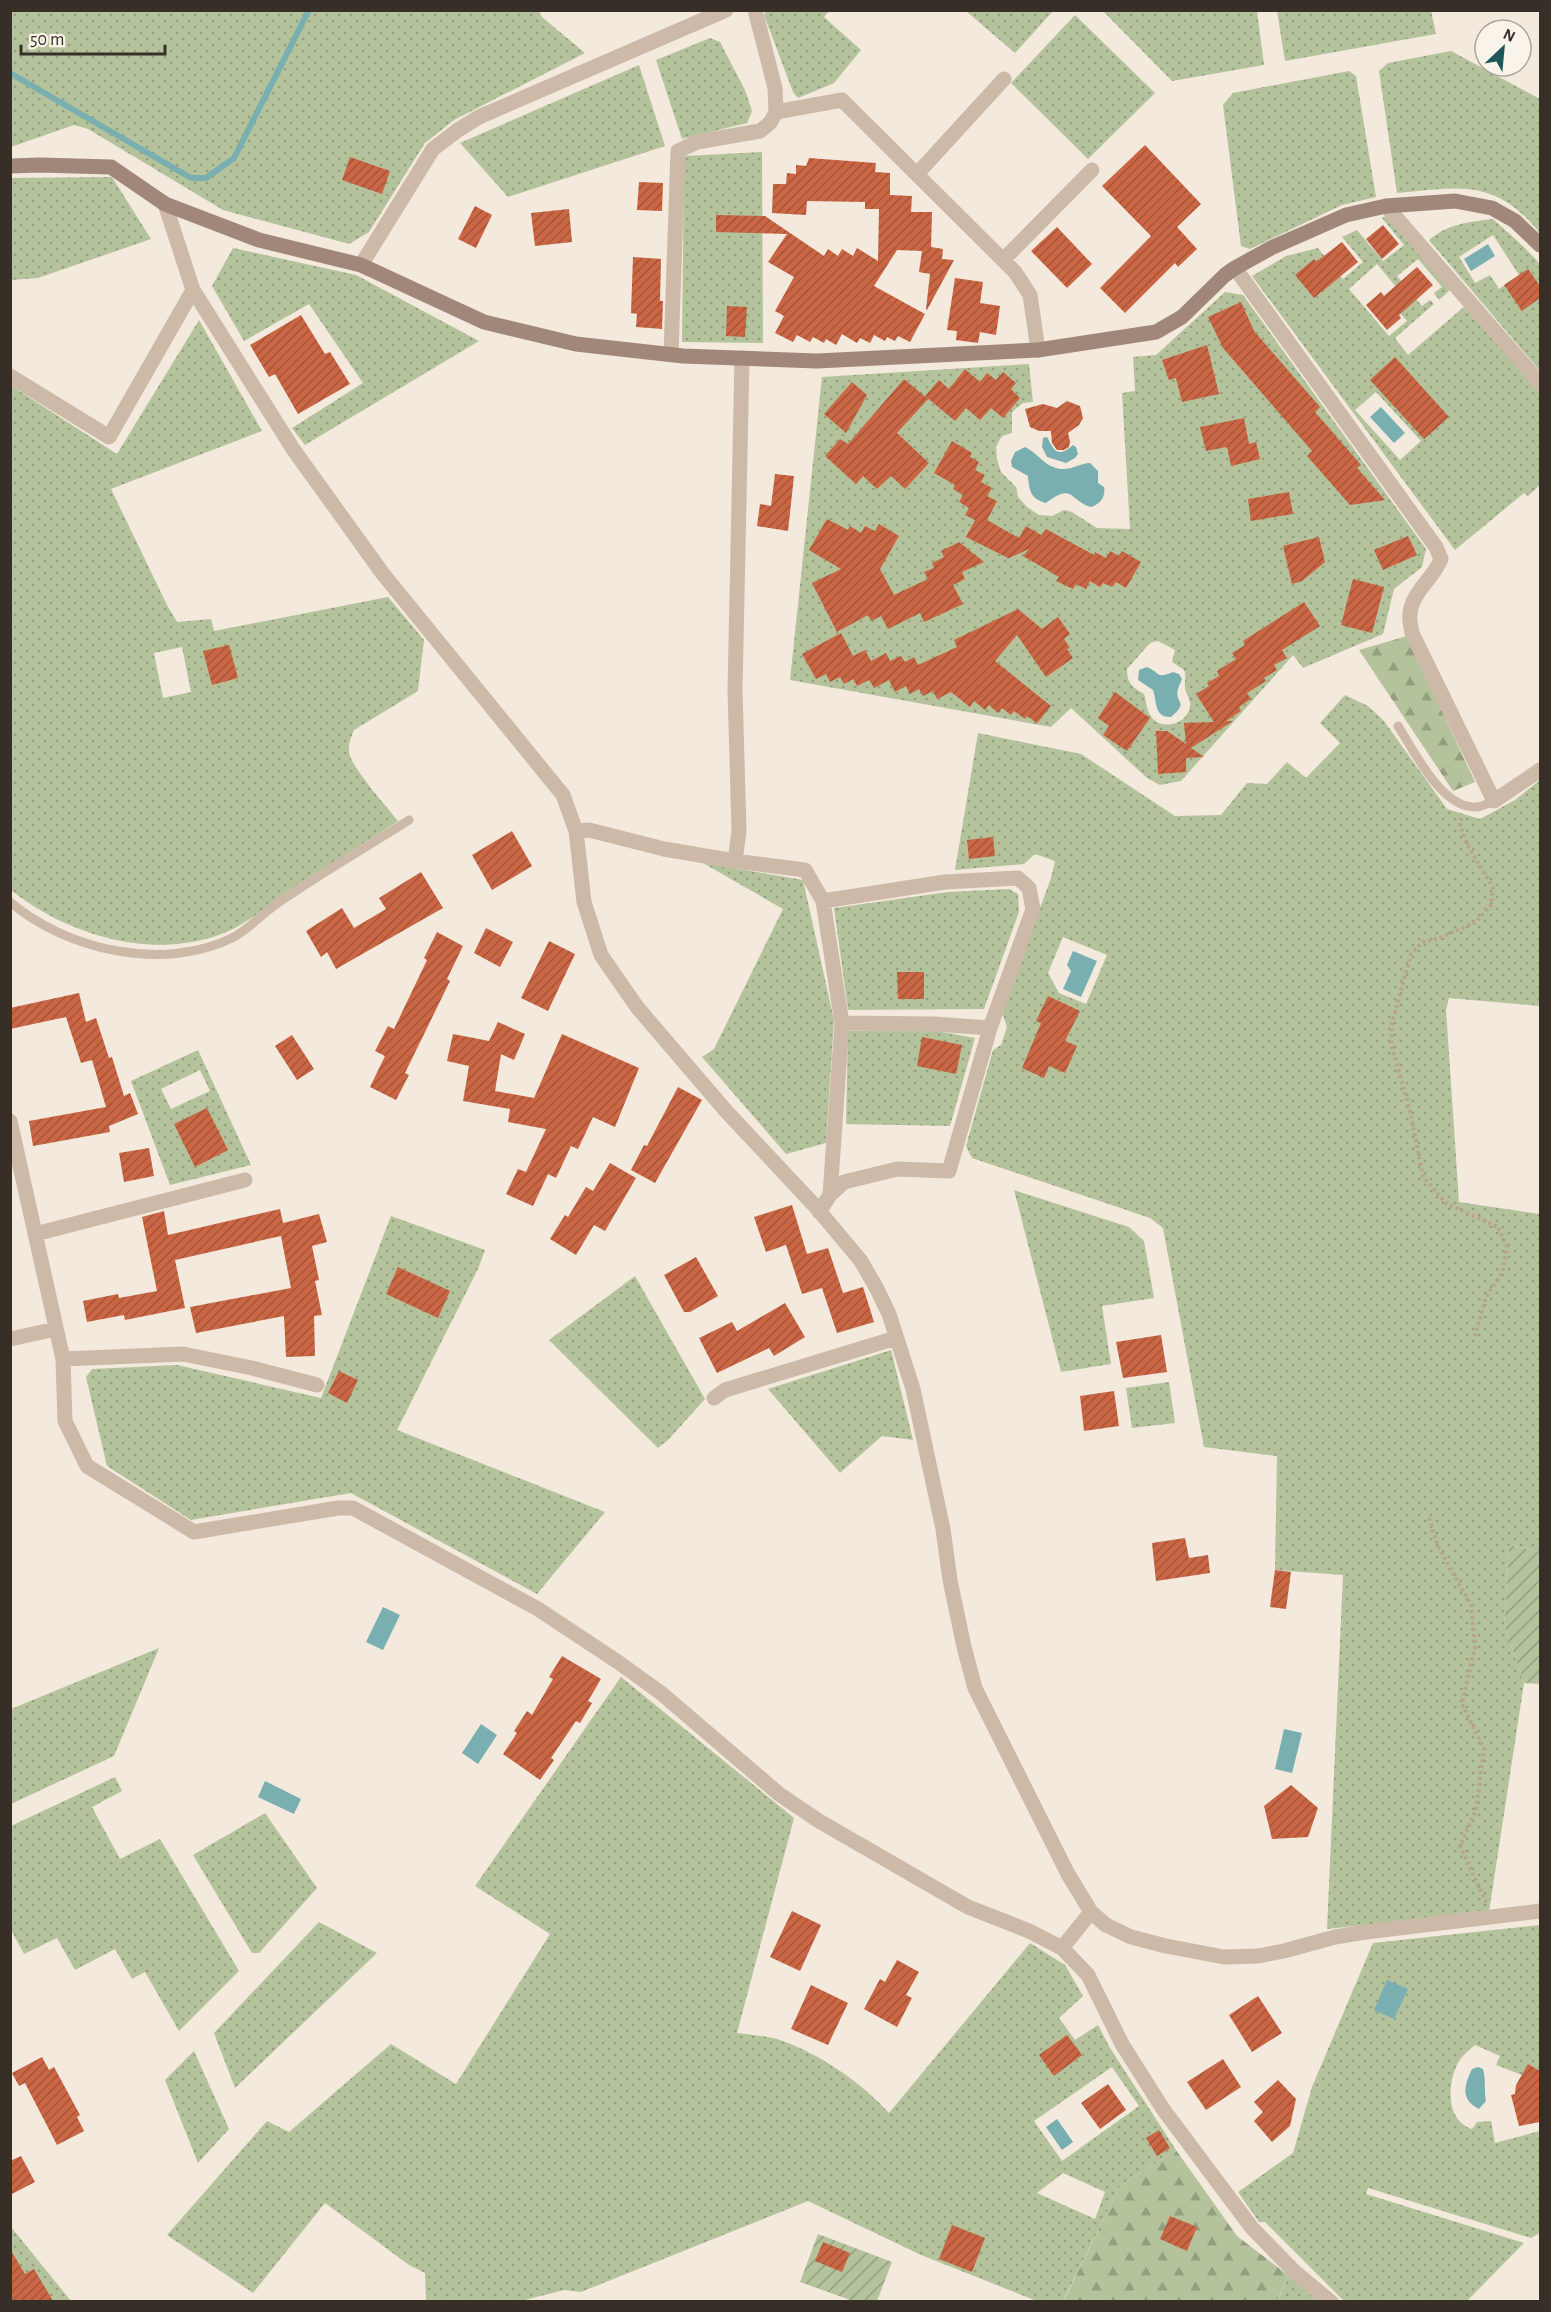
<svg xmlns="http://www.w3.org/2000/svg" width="1551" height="2312" font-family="'Alegreya Sans',sans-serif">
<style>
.grass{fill:url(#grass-dots);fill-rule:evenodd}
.forest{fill:url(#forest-firs)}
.garden{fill:url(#garden-furrows)}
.water{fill:#7aafb1}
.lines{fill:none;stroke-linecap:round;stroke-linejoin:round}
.stream{stroke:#7aafb1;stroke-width:6}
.building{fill:url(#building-hatch)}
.path{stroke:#b8a392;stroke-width:4;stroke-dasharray:3 3;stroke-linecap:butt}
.lane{stroke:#ccb9a8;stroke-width:9}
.street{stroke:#ccb9a8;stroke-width:15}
.secondary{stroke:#a08779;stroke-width:15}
</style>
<defs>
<pattern id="grass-dots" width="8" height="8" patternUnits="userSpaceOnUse" patternTransform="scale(1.5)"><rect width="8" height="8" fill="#b5c39c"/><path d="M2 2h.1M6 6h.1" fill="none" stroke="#949f7f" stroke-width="1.8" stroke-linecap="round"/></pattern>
<pattern id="forest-firs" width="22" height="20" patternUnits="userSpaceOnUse" patternTransform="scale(1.5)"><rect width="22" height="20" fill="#b5c39c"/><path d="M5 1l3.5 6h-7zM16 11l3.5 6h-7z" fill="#949f7f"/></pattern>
<pattern id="garden-furrows" width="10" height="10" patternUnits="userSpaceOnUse" patternTransform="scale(1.5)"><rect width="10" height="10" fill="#b5c39c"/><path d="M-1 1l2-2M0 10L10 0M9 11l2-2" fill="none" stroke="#949f7f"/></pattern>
<pattern id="building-hatch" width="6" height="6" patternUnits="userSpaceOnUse" patternTransform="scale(1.5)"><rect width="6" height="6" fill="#ca6644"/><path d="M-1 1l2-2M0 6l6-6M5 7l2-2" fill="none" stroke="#a55439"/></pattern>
</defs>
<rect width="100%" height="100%" fill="#f3e9dd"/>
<path class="grass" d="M10 11H539L542 17 585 53 454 120 425 143 369 232 349 244 223 210 88 129 74 125 11 147Z
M766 11H829L824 17 861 50 834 83 798 98 793 92 764 15Z
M966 11H1053L1015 53Z
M1103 11H1257L1264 65 1172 81Z
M1277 11H1431L1436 34 1285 61Z
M1075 15 1155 93 1088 159 1011 83Z
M710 38 720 42 745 90 752 111 747 123 682 139 656 60Z
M1451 51 1540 99V233C1495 178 1461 187 1397 193L1379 71 1388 63Z
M639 65 665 146 508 197 460 143Z
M1349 71 1356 76 1376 197 1342 205 1250 249 1241 246 1223 105 1233 93Z
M762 152 763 343 682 342 684 156Z
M112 177 151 239 38 278 11 280V178Z
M1386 216 1450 290 1439 300 1434 293 1442 287 1418 259 1397 276 1422 306 1430 300 1434 304 1395 338 1408 355 1465 306 1540 392V485L1528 496 1524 493 1455 550 1252 276 1286 256 1318 248 1343 279 1363 262 1342 237 1357 230 1383 261 1404 245 1382 218ZM1377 264 1397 288 1386 297 1407 321 1389 336 1349 289ZM1376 392 1421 441 1400 460 1355 410Z
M1493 219 1523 246 1540 264V371L1429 240C1447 224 1469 222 1493 219ZM1493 235 1519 275 1499 289 1490 275 1475 283 1459 257Z
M233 248 356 275 479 341 305 445 292 428 363 383 309 304 244 341 212 286Z
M1225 292 1243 295 1426 549 1422 567 1394 589 1383 634 1303 668 1293 655 1181 781 1160 785 1147 778 1071 708 1051 727 790 680 822 377 1029 364 1033 402 1023 403 1012 412V433L1002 436 996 447 997 459 1001 472 1016 487 1018 497 1027 507 1039 515 1052 516 1064 510 1072 512 1097 528 1130 529 1122 393 1135 391 1133 357 1156 355ZM1158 641 1175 650 1172 662 1184 670C1187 677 1184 681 1185 688 1186 695 1191 699 1190 706 1188 723 1166 730 1154 720 1146 713 1147 703 1144 694 1132 687 1127 683 1127 669L1150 643Z
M199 320 262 431 111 489 167 605 177 622 211 619 214 631 388 597 424 640 418 691 354 730C351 737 348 745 349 752 350 766 388 808 398 821 360 846 321 871 283 896 266 907 248 922 229 931 157 962 70 937 11 890L10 385 117 454ZM182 647 191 692 163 698 154 653Z
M1345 695 1368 706 1384 721 1447 809 1480 819 1515 800 1540 780V1006L1449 998 1446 1010 1459 1202 1540 1214V1552L1509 1545 1504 1625 1524 1683 1489 1912 1327 1929 1343 1575 1275 1570 1277 1456 1204 1447 1163 1228 1150 1218 972 1158 966 1146 993 1050 1001 1045 1007 1027 1002 1012 1051 878 1055 861 1035 854 1024 864 955 870 978 733 1081 754 1175 816 1221 815 1247 783 1267 784 1287 762 1306 778 1340 743 1320 723ZM1063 937 1107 955 1086 1004 1059 993 1048 973Z
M703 863 803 880 834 1020 826 1143 786 1154 702 1057 714 1049 783 909Z
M1009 889 1018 894 1019 912 984 1009 848 1010 834 908 948 892Z
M931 1030 975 1038 950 1126 846 1124 848 1031Z
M198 1050 251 1165 170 1185 131 1081ZM200 1070 210 1091 171 1109 161 1089Z
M1014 1190 1129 1227 1144 1241 1154 1298 1102 1306 1111 1364 1061 1372Z
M391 1216 485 1250 478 1269 397 1430 605 1512 537 1594 351 1493 191 1520 107 1466 86 1377 92 1369 177 1365 321 1398Z
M635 1276 705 1399 668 1440 658 1448 549 1340Z
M891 1350 913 1440 882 1436 840 1473 768 1389Z
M1169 1382 1175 1423 1132 1428 1126 1388Z
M159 1648 114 1756 11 1804V1709Z
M621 1677 794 1818 737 2033C752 2035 769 2036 783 2041 821 2055 862 2083 889 2113L1030 1943 1065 1965 1083 1996 1059 2018 1075 2040 1098 2025 1110 2048 1176 2150 1120 2186 1063 2301H1037L921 2255 808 2201 581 2292 564 2290 521 2301H426L425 2273 409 2265 325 2203 253 2293 167 2235 267 2121 289 2132 391 2044 456 2084 550 1934 475 1886ZM1112 2067 1139 2106 1062 2161 1034 2121ZM1063 2173 1105 2192 1095 2219 1037 2193Z
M115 1777 122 1791 92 1807 120 1859 160 1839 239 1971 179 2031 145 1972 132 1979 115 1949 75 1970 57 1938 24 1954 11 1930V1826Z
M265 1813 317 1888 259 1953H252L193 1855Z
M319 1922 377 1953 235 2088 214 2033Z
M1540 1925V2082L1496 2065 1500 2056 1475 2045C1468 2051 1459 2058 1456 2067 1447 2088 1447 2121 1472 2129L1477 2122 1491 2121 1495 2143 1540 2131V2233L1531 2238 1368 2188 1366 2194 1524 2243 1467 2301H1344L1265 2222H1259L1238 2192 1293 2153 1312 2087 1373 1943Z
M194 2051 229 2129 198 2163 165 2080Z
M11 2227 71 2301H11Z
M1288 2275 1318 2301 1277 2302Z"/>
<path class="forest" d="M1407 636 1475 782 1453 791 1359 650Z
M1176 2150 1237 2236 1288 2275 1277 2301 1063 2302 1120 2186Z"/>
<path class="garden" d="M1509 1545 1540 1552V1684L1524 1683 1504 1625Z
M818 2234 892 2262 877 2301H853L800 2282Z"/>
<path class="water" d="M1488 244 1495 256 1471 271 1464 259Z
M1381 407 1405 433 1394 443 1370 417Z
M1047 437C1054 450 1057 459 1073 445L1076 447 1078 454 1075 458 1066 463 1047 457 1042 447 1043 438Z
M1025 447C1038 453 1045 468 1062 469 1071 470 1081 463 1090 463L1098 471V483L1104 487C1106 497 1100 504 1091 507 1069 500 1073 482 1046 503 1031 499 1029 491 1028 476L1012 467 1011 461 1015 452Z
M1147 667C1161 673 1155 679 1173 672L1179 674 1182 679C1181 682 1179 685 1178 689 1174 703 1190 701 1171 717 1154 718 1157 701 1153 690L1138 680 1139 670Z
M1073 951 1097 961 1081 997 1063 989 1071 971 1067 965Z
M383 1607 400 1615 383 1650 366 1642Z
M481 1724 497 1735 478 1764 462 1753Z
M1284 1729 1302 1733 1292 1773 1275 1769Z
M265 1781 301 1799 294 1814 258 1797Z
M1387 1980 1408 1989 1394 2019 1374 2010Z
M1478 2067 1483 2069C1486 2078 1484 2091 1486 2101L1479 2109C1460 2099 1464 2086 1472 2069Z
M1057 2119 1073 2142 1062 2150 1046 2127Z"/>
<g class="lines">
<path class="stream" d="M10 73 191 178H206L234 158 309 10"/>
</g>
<path class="building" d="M1145 145 1201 204 1177 227 1197 249 1178 267 1175 263 1125 313 1100 288 1151 236 1102 186Z
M350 157 390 171 382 194 342 180Z
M809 158 876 163 875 172 890 173V195L912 196 911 212H932L931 247 943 249 942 259 954 260 927 310 926 309 930 274 919 272 922 251 897 250 874 286 925 314 910 342 898 336 895 341 887 337 885 341 874 335 870 343 860 338 857 343 842 334 836 345 826 339 824 343 813 337 810 342 797 335 793 342 775 333 784 316 775 311 794 277 768 262 787 234 716 232V215L765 216 824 256 828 249 838 256 842 249 853 256 857 248 878 261 879 209H865V202L807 201 806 215 772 213 773 184H786L787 173 796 174V165L806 166Z
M639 182 663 183 662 211 637 210Z
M475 206 492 215 476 248 458 239Z
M569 209 572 242 535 246 531 213Z
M1383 225 1399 244 1382 259 1366 239Z
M1057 227 1092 264 1067 288 1031 251Z
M1342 242 1358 262 1314 298 1295 275 1314 259 1316 262Z
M633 257 661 259 660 301H663L662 329 636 327 637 314 631 313Z
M1417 267 1433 285 1399 315 1401 318 1387 330 1366 305 1381 292 1384 296Z
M1528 269 1540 286V298L1522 311 1504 285Z
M955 278 983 282 980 303 1000 306 996 335 980 332 978 343 956 340 957 331 947 330Z
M1241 302 1254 331 1320 407 1315 412 1361 465 1357 468 1385 500 1350 505 1307 456 1312 451 1223 348 1208 317Z
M727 306 747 307 745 337 726 336Z
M301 315 325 354 330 352 350 384 298 414 275 374 269 377 250 345Z
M1207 345 1219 394 1182 402 1176 378 1169 380 1162 360Z
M1395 357 1449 417 1424 439 1370 380Z
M965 369 980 382 987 373 996 380 1003 372 1016 383 1011 389 1020 398 1003 418 991 408 980 420 966 408 955 421 925 396 939 380 949 389Z
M904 379 928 399 897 433 929 463 905 489 891 476 877 489 863 476 856 484 825 456 840 439 848 444Z
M852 382 867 395 846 433 824 414Z
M1067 401 1080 406 1083 418 1079 425 1068 433 1070 441 1069 447 1064 450H1057L1052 443 1051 431H1039L1030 427 1025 409 1043 404 1057 408Z
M1244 418 1249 444 1256 442 1260 459 1231 466 1227 447 1206 451 1200 427Z
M952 441 972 453 970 457 979 462 975 470 985 475 981 482 992 488 987 496 997 501 987 520 1019 538 1026 526 1041 535 1046 529 1094 555 1095 552 1106 558 1110 551 1119 556 1122 551 1141 562 1126 588 1116 582 1112 587 1103 583 1100 587 1090 581 1086 589 1076 584 1073 589 1056 581 1059 577 1023 556 1029 549 1007 559 1008 558 966 537 975 520 965 515 969 508 959 502 963 495 953 489 955 485 934 473Z
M775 474 794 476 788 531 757 526 760 504 771 506Z
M1289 492 1293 514 1251 521 1248 499Z
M827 519 848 530 850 526 861 533 865 526 875 531 879 524 899 536 880 569 894 595 928 579 924 572 934 568 932 563 944 557 941 551 959 542 984 562 962 572 965 579 953 585 963 604 924 622 920 613 888 629 881 616 871 621 868 615 837 632 812 583 841 569 809 550Z
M1408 536 1417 555 1383 570 1374 550Z
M1319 537 1325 562 1302 581 1292 584 1283 546Z
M1353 579 1384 587 1372 633 1341 625Z
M1304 602 1320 626 1282 650 1287 658 1274 665 1277 670 1264 678 1266 681 1247 693 1251 699 1239 707 1241 711 1226 721H1233L1191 748 1204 757 1186 758V772L1158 774 1156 731H1167L1186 744 1184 723 1214 722 1196 694 1209 686 1207 683 1219 676 1217 671 1236 659 1232 653 1245 645 1243 641Z
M1018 609 1042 629 1058 617 1070 634 1064 639 1070 648 1067 649 1073 658 1046 677 1017 635 995 661 1051 706 1037 723 1027 716 1025 719 1014 711 1011 715 1002 708 998 713 989 705 985 710 974 701 970 707 951 692 937 699 933 691 923 696 919 689 910 694 906 686 895 692 889 680 874 688 869 680 857 686 853 679 844 684 840 677 830 682 826 674 816 679 802 654 841 633 853 656 865 650 871 661 886 653 890 661 901 656 905 662 914 657 918 665 957 647 954 640Z
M229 645 238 678 212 685 203 651Z
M1115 692 1150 718 1127 751 1103 735 1109 726 1098 718Z
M512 831 532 866 492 890 472 855Z
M993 837 995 856 969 859 967 840Z
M421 872 443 908 336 969 327 952 321 957 306 931 342 908 354 928 386 909 379 898Z
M486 928 513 942 500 967 474 953Z
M437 932 463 946 447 979 450 981 405 1073 409 1075 396 1100 370 1087 385 1056 375 1051 388 1026 394 1029 427 960 424 958Z
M549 941 575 954 548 1011 521 998Z
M897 972H924V999H898Z
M79 993 86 1022 96 1018 109 1058 112 1057 124 1096 130 1093 138 1114 109 1126 110 1132 33 1146 29 1121 106 1107 92 1060 81 1063 66 1017 10 1029V1008Z
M1048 996 1080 1011 1065 1041 1077 1046 1065 1073 1049 1066 1044 1078 1022 1068 1041 1023 1036 1021Z
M498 1022 525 1034 514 1060 501 1054 495 1091 534 1098 562 1034 639 1068 615 1127 593 1117 578 1149 571 1146 556 1178 548 1174 533 1206 506 1194 518 1169 526 1172 546 1129 508 1122 510 1109 463 1101 469 1066 447 1061 453 1034 489 1041Z
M292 1035 314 1069 297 1080 275 1046Z
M922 1037 962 1045 956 1074 917 1066Z
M678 1087 702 1100 655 1183 631 1170 644 1145 647 1146Z
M207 1108 228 1150 195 1167 174 1124Z
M149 1148 154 1176 124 1182 119 1153Z
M610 1163 636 1178 605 1231 594 1225 576 1255 550 1239 565 1215 568 1217 586 1187 593 1191Z
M792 1205 807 1254 828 1248 843 1293 863 1287 874 1322 837 1333 822 1288 802 1294 786 1245 766 1252 754 1217Z
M280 1209 283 1223 319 1214 327 1242 312 1246 319 1280 315 1281 322 1315 314 1316 315 1356 286 1357 284 1316 196 1333 190 1307 291 1288 281 1236 175 1260 185 1308 125 1320 124 1315 87 1322 83 1301 118 1294 119 1298 157 1291 142 1217 164 1211 168 1235Z
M696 1257 718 1296 690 1312H684L664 1275Z
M398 1267 450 1291 438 1318 386 1294Z
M785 1303 805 1337 774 1356 769 1348 717 1373 699 1338 732 1322 737 1331Z
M1161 1335 1167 1372 1123 1378 1116 1342Z
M339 1371 358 1380 347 1403 328 1393Z
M1114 1391 1119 1426 1084 1431 1080 1396Z
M1185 1538 1189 1558 1208 1555 1210 1573 1156 1581 1152 1543Z
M1275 1570 1291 1572 1286 1609 1270 1607Z
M562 1656 601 1679 588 1701 592 1703 580 1723 576 1721 551 1758 554 1760 540 1780 503 1754 517 1733 514 1731 527 1711 532 1715 553 1679 549 1677Z
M1291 1785 1318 1808 1308 1837 1272 1839 1264 1806Z
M792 1911 821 1925 800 1971 770 1957Z
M897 1960 919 1972 906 1995 912 1998 897 2027 864 2009 880 1979 885 1982Z
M811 1985 848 2003 828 2045 791 2029Z
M1258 1996 1282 2033 1252 2052 1229 2015Z
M1067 2035 1082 2055 1054 2076 1039 2055Z
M42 2057 49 2070 54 2067 80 2115 77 2117 84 2131 57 2145 25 2083 19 2086 12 2073Z
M1223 2059 1241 2087 1206 2110 1187 2082Z
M1528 2064 1540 2071V2122L1519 2126 1511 2095 1515 2094 1516 2085Z
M1278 2080 1296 2099 1290 2126 1272 2142 1254 2121 1263 2112 1254 2102Z
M1108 2084 1126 2110 1100 2129 1081 2103Z
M1159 2130 1170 2148 1157 2156 1146 2138Z
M21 2156 35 2182 10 2195V2161Z
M1170 2216 1197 2227 1187 2251 1160 2239Z
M952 2225 985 2238 972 2272 939 2259Z
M823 2242 850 2253 842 2272 815 2261Z
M10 2249 25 2274 34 2269 53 2301H10Z"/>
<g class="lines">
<path class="path" d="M1462 818 1459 822 1467 844 1493 888 1491 905 1476 922 1437 939 1423 942 1411 954 1392 1023 1391 1043 1411 1115 1423 1177 1447 1204 1498 1227 1507 1247 1502 1273 1486 1297 1475 1336
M1429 1518 1438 1546 1471 1605 1475 1646 1462 1704 1484 1749 1476 1810 1460 1846 1486 1902"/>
<path class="lane" d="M1398 726C1414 751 1442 809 1476 807 1482 807 1488 803 1494 801
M10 902C68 951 165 972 234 937 250 928 263 913 278 903 320 874 365 848 409 820"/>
<path class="street" d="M776 112 842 100 1015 272 1030 295 1038 350
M917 174 1004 79
M165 204 193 290 293 449 383 574 563 795 576 831 584 902 601 955 637 1007 726 1111 815 1206 861 1261 877 1289 889 1314 913 1389 943 1529 950 1580 964 1647 975 1688 1068 1874 1091 1912 1106 1925 1131 1937 1166 1946 1224 1957 1258 1956 1284 1951 1335 1937 1366 1932 1540 1911
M1386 206 1540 383
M1003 260 1092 170
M361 265 433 149 458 130 479 117 726 10
M1235 268 1436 547 1441 559C1434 578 1411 593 1410 614 1409 620 1411 627 1412 633L1494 801 1540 770
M671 354 678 151 697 142 760 131 770 123 776 112 775 88 755 10
M10 376 109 437 193 290
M576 831 589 830 664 849 735 861 739 831 735 690 742 358
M735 861 805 870 823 901 842 1023
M10 1121 63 1359 65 1421 87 1466 194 1532 338 1508H353L538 1609 618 1662 661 1693 779 1794 819 1821 968 1907 1029 1931 1062 1948 1088 1975 1122 2044 1163 2109 1252 2228 1295 2272 1331 2302
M830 1195 842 1023 934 1024 990 1028
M819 1212 830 1195 844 1182 897 1169 949 1171 990 1028 1033 909 1029 888 1018 878 945 882 823 901
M35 1234 245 1180
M10 1339 56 1329
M63 1359 183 1354 252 1368 317 1385
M714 1398 725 1390 896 1338
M1062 1948 1091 1912"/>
<path class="secondary" d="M10 166 40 165 111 167 165 204 259 240 361 265 484 322 576 344 683 356 817 361 1038 350 1156 332 1182 317 1225 275 1235 268 1271 248 1346 215 1386 206 1455 201 1492 208 1515 221 1540 245"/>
</g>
<rect width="1551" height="2312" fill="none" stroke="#382e28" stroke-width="24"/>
<g transform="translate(1503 48) rotate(26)"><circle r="28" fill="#faf3e9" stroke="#aca49c" stroke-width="1.5"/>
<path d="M0-4.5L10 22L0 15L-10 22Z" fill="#1c575b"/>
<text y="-9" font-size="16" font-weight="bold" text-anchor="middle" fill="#382e28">N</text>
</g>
<path d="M21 45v9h144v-9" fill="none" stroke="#382e28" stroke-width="3"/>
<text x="30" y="45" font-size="18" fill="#382e28" stroke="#faf3e9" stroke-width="4.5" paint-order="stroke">50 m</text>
</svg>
